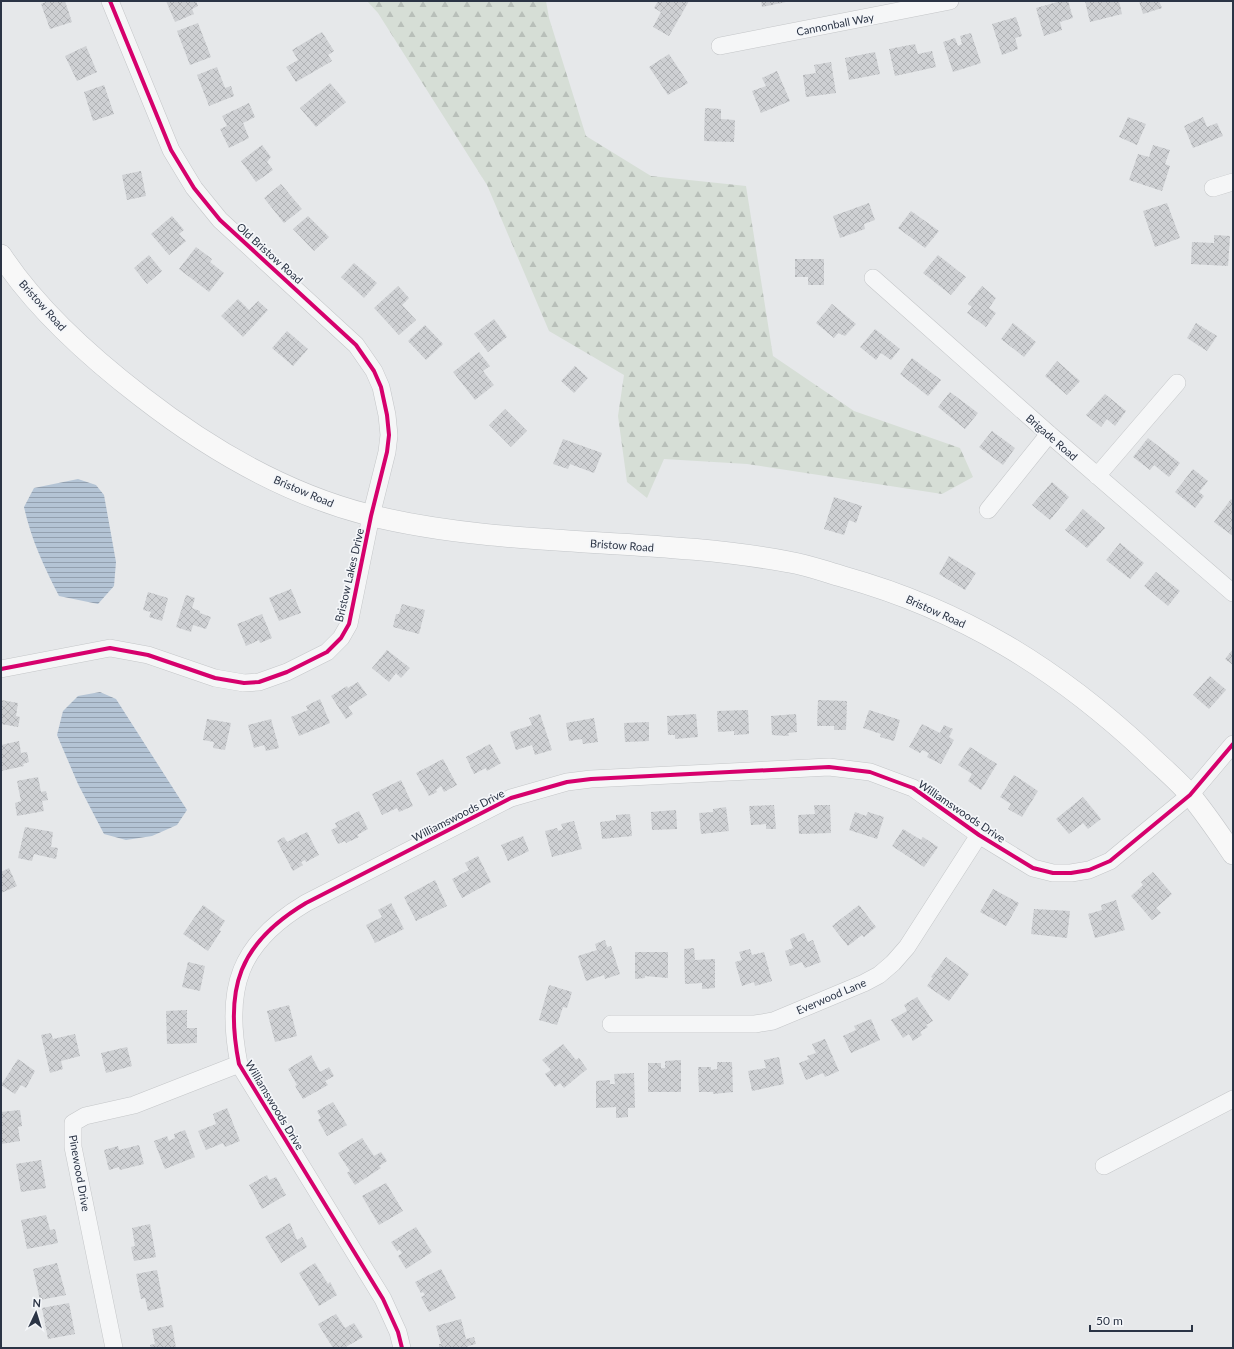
<svg xmlns="http://www.w3.org/2000/svg" width="1234" height="1349" font-family="Lato,sans-serif">
<style>
.forest{fill:url(#forest-firs)}
.water{fill:url(#water-rules)}
.building{fill:url(#building-cross-hatch)}
.lines{fill:none;stroke-linecap:round;stroke-linejoin:round}
.minor-casing{stroke:#c4c6c8;stroke-width:18}
.major-casing{stroke:#c2c5c8;stroke-width:22}
.minor{stroke:#f5f6f7;stroke-width:17}
.major{stroke:#f8f8f8;stroke-width:21}
.cycleway-casing{stroke:#f4f6f9;stroke-width:6}
.cycleway{stroke:#d6006c;stroke-width:4}
.labels{text-anchor:middle;dominant-baseline:central;stroke-width:3.5;stroke-linejoin:round;paint-order:stroke}
.street-label{font-size:11px;fill:#2b3445;stroke:#f4f6f9}
</style>
<defs>
<pattern id="forest-firs" width="22" height="20" patternUnits="userSpaceOnUse"><rect width="22" height="20" fill="#d6ded6"/><path d="M5 1l3.5 6h-7zM16 11l3.5 6h-7z" fill="#b8bfb9"/></pattern>
<pattern id="water-rules" width="6" height="5" patternUnits="userSpaceOnUse"><rect width="6" height="5" fill="#b4c4d5"/><path d="M0 2.5h6" fill="none" stroke="#93a0af"/></pattern>
<pattern id="building-cross-hatch" width="8" height="8" patternUnits="userSpaceOnUse"><rect width="8" height="8" fill="#ced0d3"/><path d="M0 0l8 8M0 8l8-8" fill="none" stroke="#b1b3b6"/></pattern>
</defs>
<rect width="100%" height="100%" fill="#e6e8ea"/>
<path class="forest" d="M367 1H546L549 18 586 136 651 176 746 186 773 356 854 411 960 448 973 477 942 494 747 464 664 459 647 498 627 482 618 416 624 375 549 331 487 185 378 13Z"/>
<path class="water" d="M78 479 96 485 104 495 116 562 114 586 98 604 59 596C44 567 31 539 24 507L34 488Z
M100 692 116 699 187 810 177 825 152 836 126 840 104 834 78 784 57 735 63 711 78 696Z"/>
<path class="building" d="M48 1H65L72 22 50 29 41 4Z
M166 1H196L198 6 192 9 194 14 175 22Z
M658 1H689L669 36 653 27 661 12 654 8Z
M761 1H786V2L762 7Z
M1061 1H1068L1073 18 1060 22 1062 30 1044 36 1036 8Z
M1085 1H1119L1122 14 1090 22Z
M1139 1H1159L1162 8 1143 14Z
M1016 17 1022 36 1015 38 1018 49 1002 55 992 24Z
M198 23 211 57 190 65 177 31Z
M322 32 334 51 328 55 332 61 296 82 286 67 298 60 292 50Z
M971 33 981 63 953 72 943 42 955 38 958 46 962 44 960 36Z
M915 44 918 54 932 51 936 67 895 76 889 49Z
M86 46 97 72 77 81 65 56Z
M875 52 880 74 849 80 845 58Z
M669 54 688 83 668 95 649 67Z
M831 62 836 93 806 97 803 75 816 73 814 65Z
M217 67 225 88 231 86 234 96 209 106 197 75Z
M777 71 790 101 761 113 752 91 766 86 762 78Z
M330 83 346 102 316 127 300 108Z
M104 85 114 114 93 121 84 92Z
M249 103 255 117 243 123 249 138 229 148 220 129 227 126 222 116Z
M705 108 721 109V119L735 120 734 142 704 141Z
M1128 117 1146 124 1137 145 1119 137Z
M1203 117 1207 127 1217 123 1223 136 1193 148 1184 126Z
M262 145 271 157 267 162 273 170 256 182 241 161Z
M1153 145 1170 150 1165 164 1170 166 1162 191 1129 180 1138 154 1149 157Z
M141 171 146 196 127 200 122 175Z
M281 184 302 209 284 223 264 198Z
M869 203 875 220 864 224 865 229 840 238 833 216Z
M1167 203 1180 238 1155 247 1143 211Z
M911 211 939 231 925 248 898 228Z
M172 216 184 230 179 234 186 241 169 255 151 234Z
M308 216 329 237 314 251 293 229Z
M1214 235 1230 236 1228 266 1191 264 1192 242 1214 243Z
M196 247 212 259 210 262 224 273 209 292 179 269Z
M149 255 162 271 147 284 134 268Z
M938 255 966 277 951 295 923 273Z
M795 259H824V285H808V277H795Z
M354 263 377 283 364 298 341 277Z
M398 286 409 298 402 305 416 320 399 335 374 308Z
M982 286 996 298 989 308 996 313 986 327 967 313 972 307 968 304Z
M238 299 249 310 258 301 268 310 243 337 221 316Z
M832 304 856 324 845 336 838 333 834 338 816 323Z
M494 319 507 337 488 352 474 334Z
M1013 323 1036 342 1024 357 1001 339Z
M1196 323 1217 336 1207 351 1187 338Z
M425 325 443 344 426 360 408 341Z
M875 329 900 349 891 360 881 353 876 360 860 347Z
M287 331 308 349 293 366 272 348Z
M479 352 490 366 483 371 494 385 475 400 453 372Z
M912 358 941 380 928 396 900 374Z
M1057 361 1080 381 1067 395 1045 376Z
M575 366 588 378 574 393 561 381Z
M950 392 978 413 965 429 938 407Z
M1105 394 1126 411 1115 426 1107 419 1101 427 1086 415Z
M505 409 527 431 511 447 489 425Z
M992 431 1015 448 1003 465 979 447Z
M1148 438 1180 463 1169 477 1154 465 1150 470 1133 457Z
M563 439 602 453 594 473 570 464 568 469 553 464Z
M1193 469 1208 481 1199 492 1204 496 1195 508 1175 492Z
M1052 482 1069 497 1050 520 1032 505Z
M834 497 862 506 856 523 849 520 844 535 824 529Z
M1231 499 1233 501V536L1214 522Z
M1083 509 1105 528 1087 548 1065 530Z
M1120 543 1144 563 1130 579 1106 560Z
M949 556 976 573 965 590 939 574Z
M1156 572 1180 591 1168 606 1144 586Z
M291 589 301 613 279 621 269 598Z
M148 592 168 598 162 621 149 617 151 612 143 610Z
M186 595 195 598 192 608 200 611V613L211 617 206 629 193 625 191 632 176 627Z
M402 604 425 610 419 634 393 627 396 614H399Z
M262 614 272 638 260 643 259 640 246 646 237 624Z
M1233 649V665L1225 659Z
M387 650 410 668 401 678 396 673 389 682 372 668Z
M1210 676 1226 690 1209 709 1193 695Z
M358 682 367 695 348 707 353 714 346 719 331 696 347 686 348 688Z
M320 699 330 723 299 736 291 717 308 710 306 706Z
M1 700 18 703 16 716 20 717 18 727 1 724Z
M818 700 847 701 846 730H834V726H817Z
M748 710 749 734 734 735V731L718 732 717 711Z
M869 710 900 720 894 741 880 737 881 734 863 728Z
M540 714 552 750 535 755 532 745 516 750 510 732 532 725 529 718Z
M696 714 698 737 675 739V735H668L667 716Z
M796 714 797 732 788 733 789 736 772 735 771 716Z
M594 718 598 742 583 744 582 739 569 741 566 723Z
M207 719 231 723 225 750 213 748 214 742 203 740Z
M271 719 279 748 266 751 264 745 254 748 248 725Z
M649 722V741L625 742 624 723Z
M922 724 940 733 944 725 953 729 949 737 954 740 941 764 927 757 929 753 922 750 920 753 909 747Z
M19 741 21 753 27 752 29 762 23 764 24 766 1 771V745Z
M490 744 501 763 487 771 486 768 474 774 466 757Z
M970 747 997 764 981 790 968 781 972 774 958 765Z
M443 759 457 785 444 792 441 786 436 790 437 792 429 796 416 773Z
M1014 775 1038 791 1022 817 1008 809 1011 804 1000 797Z
M38 777 41 792 46 791 48 800 42 801 44 811 17 816 15 803 21 801 17 781Z
M401 780 413 806 399 812 397 808 382 815 372 794Z
M1083 797 1101 819 1088 829 1083 823 1069 834 1056 819Z
M774 805 776 829H766V824L751 825 749 806Z
M814 805H830L831 833 799 834 798 815 815 814Z
M726 807 729 831 701 834 699 813 713 812V809Z
M676 810 677 829 652 830 651 812Z
M359 811 368 829 357 835 359 837 346 843 345 841 338 844 331 830 337 827 335 823Z
M855 812 866 816 868 812 884 817 877 839 849 830Z
M630 814 632 836 602 839 600 822 616 820V815Z
M574 821 582 849 552 857 545 831 557 828 558 831 563 829 561 824Z
M25 827 53 832 51 847 58 848 56 859 34 854 32 861 18 858Z
M903 829 921 840 923 837 938 847 924 867 892 846Z
M307 832 319 855 306 862 305 860 301 862 303 865 293 871 277 841 284 837 287 842Z
M523 836 529 851 508 861 501 845Z
M478 856 491 882 462 898 452 879 469 870 465 863Z
M9 868 17 886 1 893V872Z
M1153 872 1172 894 1156 908 1161 913 1152 920 1131 896 1143 885 1141 882Z
M435 880 447 906 416 921 404 897Z
M993 889 1019 903 1006 926 980 912Z
M1116 900 1125 930 1095 938 1088 914 1102 910 1101 905Z
M391 903 404 929 375 943 366 925 382 917 378 910Z
M203 905 225 921 219 930 221 931 208 951 183 934Z
M859 905 876 927 864 937 862 935 848 946 832 926Z
M1034 909 1070 911 1067 938 1031 934Z
M804 933 808 942 813 940 821 962 805 968 802 962 790 966 785 951 793 948 790 939Z
M605 940 607 947 611 946 620 974 605 979 604 975 586 981 578 956 597 950 595 944Z
M694 948 695 960 715 959V988L702 989V983L685 984 684 949Z
M750 949 752 955 764 952 772 981 755 986 754 982 742 986 735 962 742 960 739 952Z
M635 952H668V978L645 976V978L635 979Z
M946 957 969 974 949 1001 927 986 933 978 931 977Z
M188 962 205 966 200 991 182 987Z
M549 985 572 992 567 1008 563 1007 557 1025 539 1020Z
M917 997 933 1021 926 1025 928 1027 920 1032 922 1035 913 1041 909 1034 903 1038 891 1020 907 1011 904 1005Z
M289 1005 297 1036 275 1042 267 1011Z
M187 1010V1028H197V1043L167 1044 166 1011Z
M871 1019 880 1040 851 1053 843 1036 856 1030 854 1026Z
M51 1033 53 1039 75 1034 80 1056 61 1061 63 1069 50 1073 41 1035Z
M825 1039 839 1071 825 1077 823 1073 806 1080 799 1063 809 1059 807 1056 816 1053 812 1044Z
M563 1044 576 1060 579 1058 587 1069 564 1088 560 1083 555 1087 545 1074 551 1070 542 1060Z
M127 1047 132 1066 106 1073 101 1053Z
M311 1055 320 1072 329 1067 334 1076 325 1081 328 1085 303 1099 295 1086 297 1085 288 1069Z
M779 1057 784 1084 752 1091 748 1071 766 1068 764 1060Z
M18 1059 35 1071 26 1088 21 1085 15 1094 1 1085Z
M681 1060V1092H648V1063H661V1068H665V1061Z
M717 1062H732L733 1092 713 1094V1092H699L698 1067H711V1070L717 1069Z
M634 1073 635 1108H628V1117L616 1118V1107L596 1108V1081L610 1080V1084H615L614 1074Z
M333 1102 347 1125 327 1136 318 1120 321 1118 317 1111Z
M227 1108 240 1141 225 1147 223 1143 206 1150 198 1131 216 1124 213 1114Z
M20 1110 22 1126 18 1127 20 1141 1 1144V1112Z
M185 1130 195 1157 165 1169 154 1141 167 1136 169 1141 175 1138 174 1134Z
M362 1138 374 1156 381 1152 387 1161 379 1166 381 1168 355 1185 347 1173 350 1171 338 1153Z
M139 1145 144 1164 120 1170 119 1167 109 1170 104 1150 118 1146 119 1150Z
M41 1160 46 1188 21 1192 16 1164Z
M267 1175 269 1180 276 1177 286 1195 262 1209 249 1185Z
M386 1183 403 1211 379 1225 362 1196Z
M46 1215 50 1230 55 1229 58 1243 27 1249 21 1220Z
M290 1223 297 1240 302 1237 307 1247 281 1263 265 1237Z
M150 1224 156 1257 134 1261 131 1247 135 1246 132 1228Z
M416 1227 432 1252 406 1269 398 1256 402 1253 399 1249 397 1251 391 1242Z
M57 1263 66 1295 40 1300 33 1269Z
M315 1263 328 1284 330 1282 337 1295 319 1306 299 1273Z
M441 1269 456 1298 429 1312 421 1297 425 1295 423 1292 421 1293 415 1282Z
M157 1270 164 1307 148 1311 145 1298 141 1299 136 1274Z
M69 1303 75 1334 48 1339 42 1308Z
M336 1314 345 1328 354 1323 363 1337 344 1348H333L318 1324Z
M461 1319 466 1339 474 1337 476 1344 468 1346V1348H439V1344H441L436 1326Z
M172 1325 176 1348H151L150 1345 155 1344 152 1329Z"/>
<g class="lines">
<defs>
<path id="minor" d="M720 46 950 1
M1213 188 1233 182
M873 278 1049 434 1233 593
M1097 476 1177 383
M988 510 1049 434
M1 669 110 648 148 655 215 678 244 683 259 682 287 672 327 652 341 638 349 624 371 516 387 452 389 435 387 415 381 387 374 371 356 345 220 220 194 188 171 150 110 1
M611 1024H755L773 1021 864 983 879 975 893 963 907 947 979 835
M1104 1166 1233 1099
M114 1348 73 1147V1123L85 1116 134 1105 239 1064
M402 1348 398 1332 383 1299 239 1064C224 988 239 943 306 903L511 798 567 782 591 779 829 767 870 772 913 788 979 835 1033 868 1053 873H1071L1089 870 1110 861 1190 795 1233 744"/>
<path id="major" d="M1 255C37 310 90 357 142 397 209 449 286 494 369 515 507 549 650 536 789 562 808 565 826 572 844 577 962 610 1056 668 1145 751 1160 766 1178 780 1191 796 1206 814 1220 835 1233 854"/>
</defs>
<use href="#minor" class="minor-casing"/>
<use href="#major" class="major-casing"/>
<use href="#minor" class="minor"/>
<use href="#major" class="major"/>
<defs>
<path id="cycleway" d="M1 669 110 648 148 655 215 678 244 683 259 682 287 672 327 652 341 638 349 624 371 516 387 452 389 435 387 415 381 387 374 371 356 345 220 220 194 188 171 150 110 1
M402 1348 398 1332 383 1299 239 1064C224 988 239 943 306 903L511 798 567 782 591 779 829 767 870 772 913 788 979 835 1033 868 1053 873H1071L1089 870 1110 861 1190 795 1233 744"/>
</defs>
<use href="#cycleway" class="cycleway-casing"/>
<use href="#cycleway" class="cycleway"/>
</g>
<g class="labels">
<g class="street-label">
<text transform="translate(835 24) rotate(-11)">Cannonball Way</text>
<text transform="translate(270 253) rotate(42)">Old Bristow Road</text>
<text transform="translate(43 305) rotate(48)">Bristow Road</text>
<text transform="translate(1052 437) rotate(41)">Brigade Road</text>
<text transform="translate(304 491) rotate(23)">Bristow Road</text>
<text transform="translate(622 545) rotate(4)">Bristow Road</text>
<text transform="translate(349 575) rotate(-77)">Bristow Lakes Drive</text>
<text transform="translate(936 611) rotate(24)">Bristow Road</text>
<text transform="translate(962 811) rotate(34)">Williamswoods Drive</text>
<text transform="translate(458 815) rotate(-27)">Williamswoods Drive</text>
<text transform="translate(831 996) rotate(-23)">Everwood Lane</text>
<text transform="translate(275 1105) rotate(59)">Williamswoods Drive</text>
<text transform="translate(80 1173) rotate(80)">Pinewood Drive</text>
</g>
</g>
<rect width="1234" height="1349" fill="none" stroke="#2b3445" stroke-width="4"/>
<g transform="translate(36 1313) rotate(4)" stroke="#f4f6f9" stroke-width="3" paint-order="stroke">
<path d="M0-3L7 15L0 10L-7 15Z" fill="#2b3445"/>
<text y="-6" font-size="11" font-weight="bold" text-anchor="middle" fill="#2b3445">N</text>
</g>
<path d="M1090 1325v6h102v-6" fill="none" stroke="#2b3445" stroke-width="2"/>
<text x="1096" y="1325" font-size="12" fill="#2b3445" stroke="#f4f6f9" stroke-width="3" paint-order="stroke">50 m</text>
</svg>
